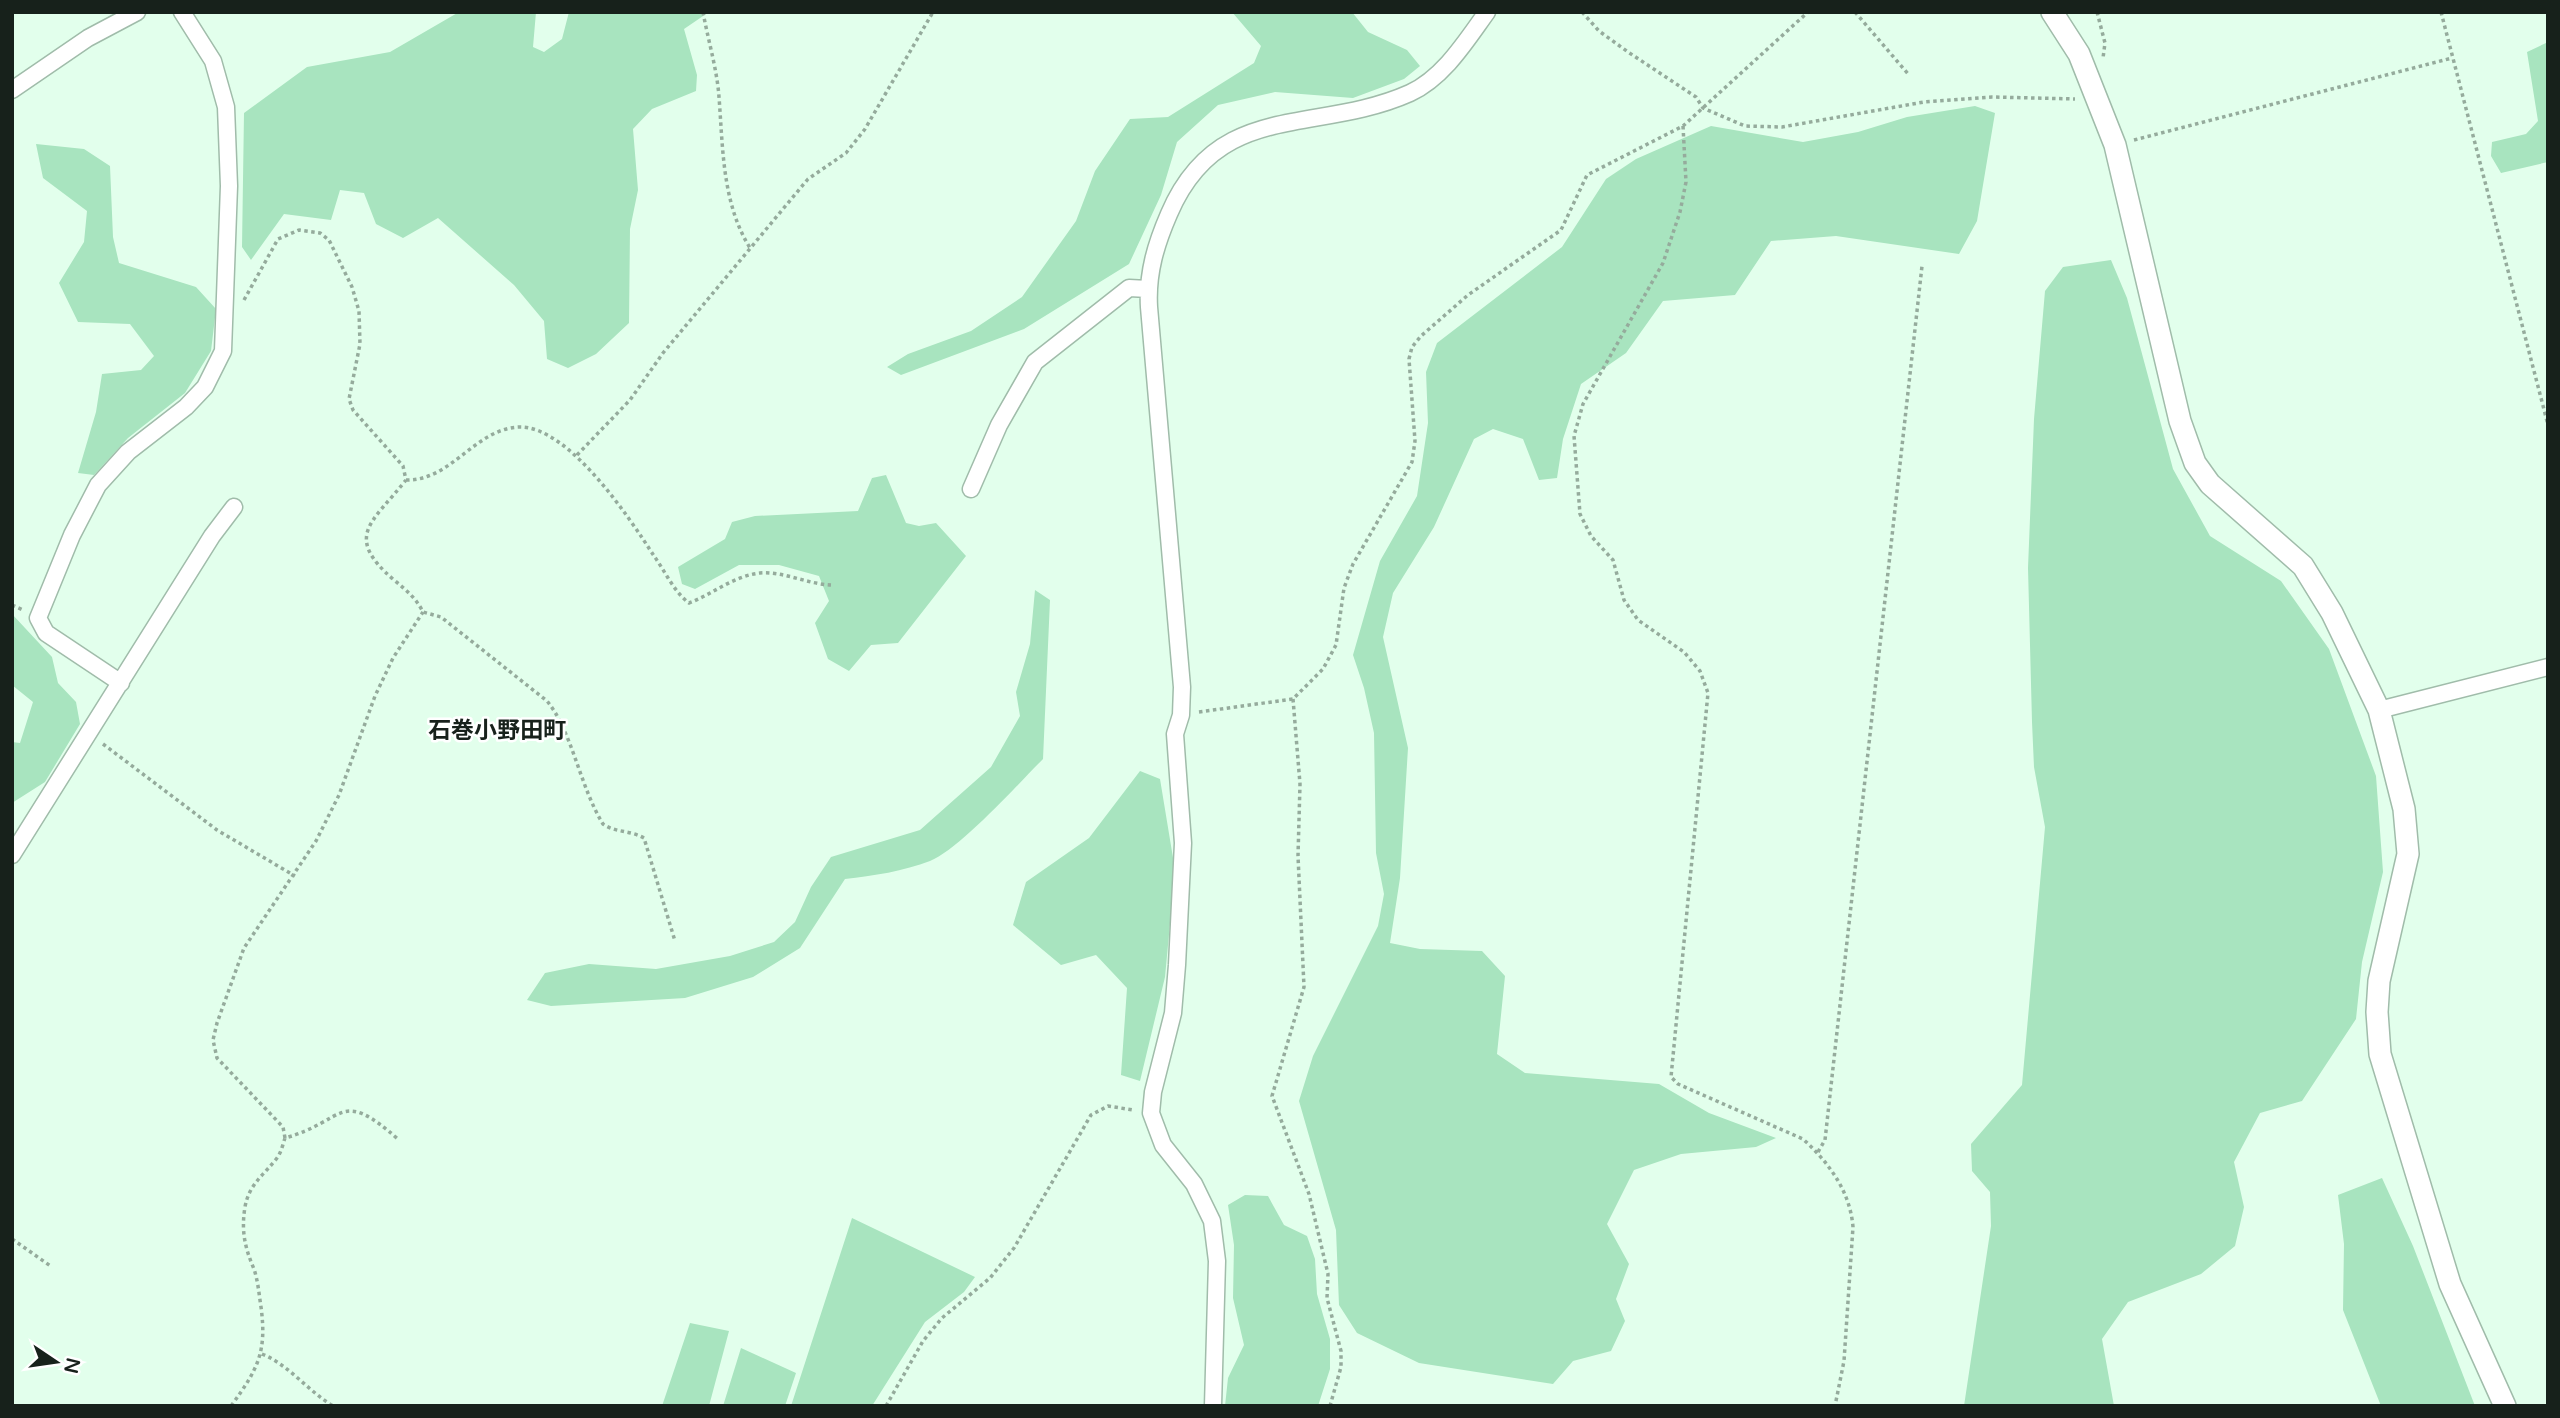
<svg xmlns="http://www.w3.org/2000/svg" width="2560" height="1418" font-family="'Varela Round','Noto Sans JP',sans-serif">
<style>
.green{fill:#a8e4bf}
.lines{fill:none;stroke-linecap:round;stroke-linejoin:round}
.minor-casing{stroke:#a0bcaa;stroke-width:19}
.tertiary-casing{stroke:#a0bcaa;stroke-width:24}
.path{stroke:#95ab9c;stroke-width:3.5;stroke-dasharray:3.5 3.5;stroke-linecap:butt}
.minor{stroke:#fff;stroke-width:16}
.tertiary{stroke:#fff;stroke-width:21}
.labels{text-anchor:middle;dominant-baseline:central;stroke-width:5;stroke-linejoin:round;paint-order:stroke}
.quarter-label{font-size:23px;font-weight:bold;fill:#17211b;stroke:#fff}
</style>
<rect width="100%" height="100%" fill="#e2ffec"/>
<path class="green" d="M459 12H536L533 47 544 52 562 39 569 12H709L684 29 697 75 696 91 652 109 633 129 638 190 630 229 629 323 596 354 568 368 547 359 544 321 514 285 438 218 403 238 376 224 364 193 340 190 331 220 284 214 251 260 242 247 244 113 307 67 390 52Z
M1232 12H1352L1368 32 1407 50 1420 66 1404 79 1353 98 1275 92 1218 105 1177 142 1161 195 1129 264 1024 329 901 375 887 367 908 354 971 331 1022 297 1076 221 1095 171 1130 119 1168 117 1254 63 1261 46Z
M2546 43 2548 162 2501 173 2491 156 2492 142 2526 134 2538 121 2527 52Z
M1975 106 1995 113 1977 221 1959 254 1836 236 1771 241 1735 295 1663 301 1626 353 1581 384 1563 439 1557 478 1539 480 1523 439 1493 429 1474 439 1434 527 1393 593 1383 637 1408 748 1400 878 1390 943 1420 949 1482 951 1505 976 1497 1054 1525 1073 1659 1084 1709 1113 1776 1138 1756 1147 1681 1154 1634 1170 1607 1224 1629 1264 1616 1299 1625 1321 1611 1351 1573 1361 1553 1384 1419 1363 1357 1333 1339 1305 1336 1230 1299 1101 1313 1056 1378 926 1384 894 1376 853 1374 733 1364 688 1353 655 1380 561 1417 496 1428 423 1426 372 1437 343 1562 247 1606 179 1636 159 1711 126 1803 142 1858 132 1907 117Z
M36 144 84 149 110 166 113 237 119 263 196 287 216 309 211 351 185 393 128 438 94 475 78 473 96 412 102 374 141 370 154 356 130 324 78 322 59 283 84 242 87 211 43 178Z
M2111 260 2127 298 2173 469 2210 536 2281 581 2329 649 2376 776 2383 872 2362 962 2356 1019 2302 1101 2260 1113 2234 1162 2244 1207 2235 1246 2201 1274 2128 1302 2102 1339 2114 1406H1964L1991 1226 1990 1192 1972 1171 1971 1144 2022 1085 2045 827 2034 767 2032 722 2028 568 2034 419 2045 291 2063 267Z
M886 475 906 523 919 526 936 523 966 556 898 643 871 645 849 671 828 659 815 623 829 601 819 576 779 565H739L695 589 682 584 678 567 725 539 732 522 755 516 858 511 872 478Z
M1035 590 1050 600 1043 759C1018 784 959 850 930 861 904 871 873 876 845 879L800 948 753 977 685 998 551 1006 527 1000 545 973 589 964 656 969 730 956 774 942 795 922 811 887 831 857 920 830 991 767 1020 716 1016 692 1030 644Z
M12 614 52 657 58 683 76 702 80 724 45 782 12 803V742L20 743 33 702 12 685Z
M1140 771 1160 779 1175 870 1165 977 1140 1081 1121 1075 1127 988 1096 955 1061 965 1013 925 1026 882 1089 838Z
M2382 1178 2413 1246 2475 1406H2381L2343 1310 2344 1244 2338 1195Z
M1245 1195 1268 1196 1284 1225 1307 1236 1315 1259 1317 1294 1330 1339V1369L1318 1406H1225L1228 1378 1244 1345 1233 1298 1234 1245 1228 1205Z
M852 1218 975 1277 964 1292 925 1322 872 1406H791Z
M690 1323 729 1331 709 1406H662Z
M741 1348 796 1373 785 1406H723Z"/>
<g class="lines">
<defs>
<path id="minor" d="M12 90 88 38 137 12
M971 489 999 425 1035 362 1129 288 1148 289
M121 683 46 633 38 618 72 535 98 485 128 452 186 407 205 387 223 351 229 186 226 107 213 61 182 12
M2379 710 2548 667
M12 855 212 536 234 507
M1213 1406 1217 1261 1212 1221 1194 1184 1163 1145 1151 1113 1153 1092 1173 1013 1177 965 1183 843 1175 734 1181 715 1182 687 1149 307C1147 273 1156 244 1169 214 1218 99 1316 135 1410 93 1444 77 1466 41 1487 12"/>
<path id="tertiary" d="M2052 12 2079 54 2115 145 2180 421 2195 463 2210 484 2303 566 2332 613 2379 710 2404 809 2408 854 2379 981 2377 1012 2380 1054 2450 1284 2505 1406"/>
</defs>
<use href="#minor" class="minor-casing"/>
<use href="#tertiary" class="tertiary-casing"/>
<path class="path" d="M703 12C708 40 717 69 719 97 723 148 722 203 750 248
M1582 12 1599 31 1628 52 1696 97 1703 108 1745 126 1782 127 1924 102 1992 97 2075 99
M1855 12 1909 75
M2097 12 2105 43 2103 58
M2441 12 2548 425
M1683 126 1686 182 1680 212 1663 263 1583 404 1574 436 1580 514 1591 536 1613 560 1624 600 1638 620 1684 652 1700 671 1708 693 1671 1077 1678 1084 1803 1139C1829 1163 1850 1191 1853 1227L1844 1361 1835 1406
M2134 140 2452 58
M244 300 278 239 299 230 320 233 329 240 352 287 359 311 360 344 349 399 353 410 403 466 406 480C372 523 343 536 394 580 406 590 416 598 423 612L441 617 547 701C572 731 580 787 603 824 616 833 630 830 644 838L675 941
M12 352V382
M577 455 630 400 663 353 808 179 846 153 865 129 933 12
M406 480C452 481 475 428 520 427 569 427 629 517 654 556 665 571 674 592 689 603 713 594 733 576 760 573 783 571 807 584 831 585
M12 605 23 610
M1293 699 1300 784 1298 856 1304 987 1272 1096 1309 1194 1328 1274 1327 1298 1341 1351V1367L1330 1406
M1199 712 1293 699 1323 669 1336 645 1344 588 1353 564 1412 462 1415 441 1409 359 1412 347 1421 336 1468 295 1561 230 1587 175 1683 126 1808 12
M103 744 217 830 295 876
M285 1138 283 1127 217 1058 213 1040 217 1023 244 948 316 841 339 795 375 696 393 658 423 612
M1818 1152 1825 1140 1922 266
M12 1239 52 1267
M262 1354C289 1365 308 1391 333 1406
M231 1406C258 1369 267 1352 261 1307 259 1294 258 1281 254 1269 245 1248 241 1231 245 1207 249 1184 264 1175 277 1158 281 1153 283 1144 285 1138 347 1121 338 1086 399 1140
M886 1406 923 1341 942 1318 990 1278 1014 1248 1091 1115 1108 1106 1133 1110"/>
<use href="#minor" class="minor"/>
<use href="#tertiary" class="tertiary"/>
</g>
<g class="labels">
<g class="quarter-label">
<text x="497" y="731">石巻小野田町</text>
</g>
</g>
<rect width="2560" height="1418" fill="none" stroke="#17211b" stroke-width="28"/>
<g transform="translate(56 1362) rotate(103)" stroke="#ffffff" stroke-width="5" paint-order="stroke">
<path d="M0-5L12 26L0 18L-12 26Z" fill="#17211b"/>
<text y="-10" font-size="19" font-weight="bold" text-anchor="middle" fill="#17211b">N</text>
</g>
</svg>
